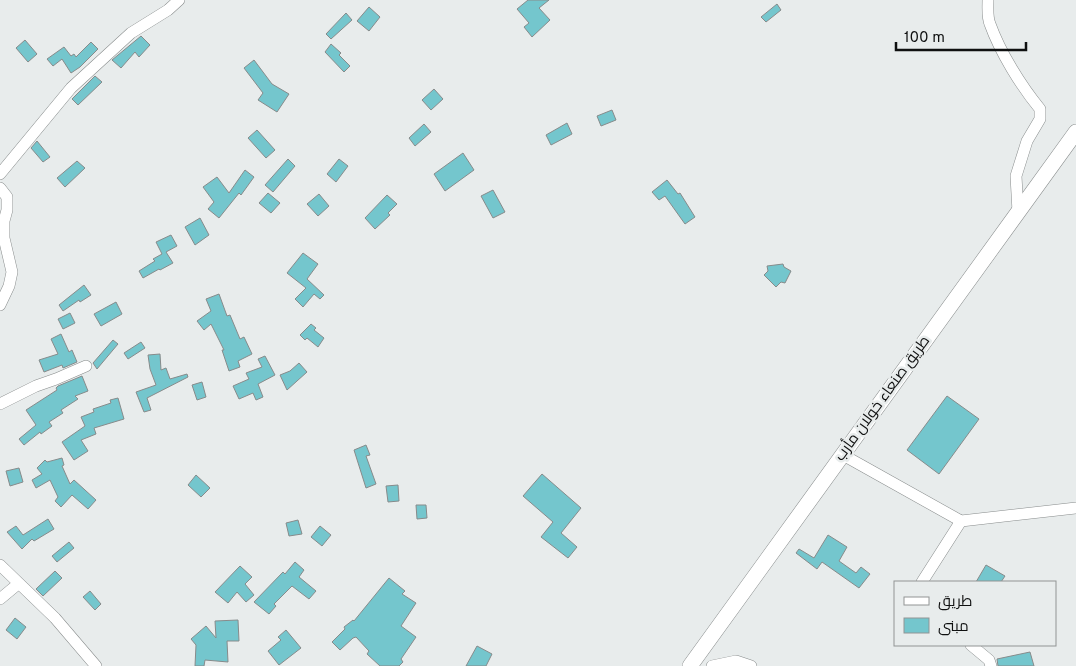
<svg xmlns="http://www.w3.org/2000/svg" width="1076" height="666" font-family="Overpass,Cairo,sans-serif">
<style>
.building{fill:#74c6cd;stroke:#878b8b}
.lines{fill:none;stroke-linecap:round;stroke-linejoin:round}
.minor-casing{stroke:#888c8c;stroke-width:12}
.major-casing{stroke:#888c8c;stroke-width:16}
.minor{stroke:#fff;stroke-width:11}
.major{stroke:#fff;stroke-width:15}
.labels{text-anchor:middle;dominant-baseline:central;stroke-width:5;stroke-linejoin:round;paint-order:stroke}
.street-label{font-size:15px;fill:#0f1010;stroke:#e8ecec}
</style>
<rect width="100%" height="100%" fill="#e8ecec"/>
<path class="building" d="M528 0H549L539 8 550 20 532 37 524 27 529 23 517 9Z
M777 4 781 10 766 22 761 17Z
M369 7 380 17 369 31 357 21Z
M346 13 352 20 331 39 326 34Z
M141 36 150 45 139 57 135 52 121 68 112 60Z
M25 40 37 54 28 62 16 48Z
M91 42 98 49 80 67 71 73 62 59 53 66 47 59 64 47 71 56 74 54 76 57Z
M331 44 341 53 339 55 350 66 344 72 325 52Z
M254 60 272 84 289 94 277 112 258 100 263 93 244 68Z
M95 76 102 82 78 105 72 99Z
M434 89 443 99 431 110 422 100Z
M612 110 616 120 601 126 597 116Z
M567 123 572 134 551 145 546 135Z
M424 124 431 132 415 146 409 138Z
M257 130 275 150 266 158 248 138Z
M37 141 50 157 43 162 31 148Z
M463 153 474 170 445 191 434 174Z
M288 159 295 166 273 192 265 185Z
M339 159 348 166 336 182 327 174Z
M77 161 85 168 65 187 57 178Z
M245 170 254 177 241 195 239 193 219 218 208 209 214 202 203 187 217 177 229 193Z
M667 180 678 194 680 193 695 217 685 224 665 196 659 200 652 192Z
M493 190 505 212 493 218 481 196Z
M268 193 280 203 271 213 259 203Z
M319 194 329 206 318 216 307 204Z
M387 195 397 204 388 213 390 215 375 229 365 218Z
M200 218 209 235 195 245 185 227Z
M171 235 177 246 166 252 173 263 160 270 159 269 143 278 139 271 155 261 153 259 162 254 156 242Z
M303 253 318 264 307 279 324 295 320 299 314 294 303 307 295 299 306 288 287 273Z
M783 264 784 267 791 271 785 283 781 282 776 287 764 275 768 271 767 266Z
M84 285 91 295 80 302 79 300 63 311 59 305Z
M219 294 227 316 230 315 240 339 244 337 252 354 238 361 240 367 229 371 222 350H224L211 324 204 330 197 321 211 311 206 299Z
M116 302 122 314 101 326 94 314Z
M70 313 75 323 63 329 58 319Z
M311 324 316 328 314 330 324 338 318 347 307 338 305 340 300 335Z
M61 334 69 352 72 350 77 362 63 368 62 365 44 372 39 360 58 354 51 339Z
M113 340 118 344 97 369 93 363Z
M141 342 145 348 128 359 124 353Z
M160 354 161 370 166 368 170 379 187 374 188 377 147 398 151 410 144 412 136 392 156 385 150 369 148 355Z
M265 356 275 375 258 384 263 397 256 400 253 393 239 399 233 386 249 379 246 373 262 367 258 359Z
M299 363 307 372 287 390 280 375 290 371Z
M82 376 88 391 75 396 78 399 61 410 63 413 49 422 52 426 41 434 40 432 24 445 19 439 36 425 26 410 57 390 56 388 58 386Z
M202 382 206 397 197 400 192 385Z
M947 396 979 419 939 474 907 450Z
M118 398 124 419 94 428 96 434 81 440 88 451 74 460 62 442 85 426 81 417 94 412 93 409 111 403 110 400Z
M366 445 370 455 366 456 376 484 366 488 354 450Z
M62 458 64 465 62 466 70 484 74 480 96 500 88 509 72 495 61 507 55 501 58 497 50 480 36 488 32 480 42 474 37 468 45 460 47 462Z
M19 468 23 482 10 486 6 471Z
M542 474 581 508 561 533 577 547 568 558 541 537 553 522 523 496Z
M196 475 210 488 201 497 188 485Z
M398 485 399 501 388 502 386 486Z
M416 505H426L427 518 417 519Z
M48 519 54 529 34 541 32 539 22 549 7 532 16 526 23 535Z
M298 520 302 534 289 536 286 523Z
M320 526 331 535 322 546 311 537Z
M828 535 847 547 839 561 856 573 861 567 870 574 859 588 822 562 817 569 796 553 799 549 814 558Z
M69 542 74 548 57 562 52 556Z
M295 562 304 570 299 577 316 591 309 599 292 586 274 604 276 606 269 614 254 602 283 572 285 574Z
M986 565 1005 576 1001 582H976Z
M240 566 252 577 245 584 254 595 246 602 237 592 228 603 215 592Z
M55 571 62 578 43 596 36 589Z
M389 578 405 591 402 594 416 603 401 626 416 637 401 659 403 662 399 666H380L367 654 369 651 356 637 353 638 340 650 332 642 345 629 344 627 353 620 354 621Z
M90 591 101 604 95 610 83 597Z
M15 618 26 627 17 639 6 630Z
M238 620 239 641H227L228 662 205 660 204 666H195L196 645 191 639 206 626 216 638 215 621Z
M286 630 301 648 279 665 268 651 281 640 278 637Z
M477 646 492 654 486 666H466Z
M1030 652 1034 666H998L997 659Z"/>
<g class="lines">
<defs>
<path id="minor" d="M988 0C988 8 987 17 990 24 1000 52 1021 86 1040 109V119L1027 141 1016 176 1018 212
M0 174 71 88 131 33 168 10 179 0
M0 188 7 197V210L4 221V238L12 272 9 286 0 305
M0 404 36 386 56 379 86 366
M843 455 961 521 922 582
M961 521 1076 508
M0 565 55 618 96 666
M0 599 18 584
M971 645 989 660 991 666
M712 666 736 661 751 666"/>
<path id="major" d="M690 666 1076 132"/>
</defs>
<use href="#minor" class="minor-casing"/>
<use href="#major" class="major-casing"/>
<use href="#minor" class="minor"/>
<use href="#major" class="major"/>
</g>
<g class="labels">
<g class="street-label">
<text transform="translate(883 399) rotate(-54)">طريق صنعاء خولان مأرب</text>
</g>
</g>
<rect x="894" y="581" width="162" height="65" fill="#e8ecec" stroke="#919494"/>
<rect x="904" y="597" width="25" height="8" fill="#ffffff" stroke="#919494"/>
<text x="938" y="606" font-size="15" fill="#0f1010">طريق</text>
<rect x="904" y="618" width="25" height="15" fill="#74c6cd" stroke="#919494"/>
<text x="938" y="631" font-size="15" fill="#0f1010">مبنى</text>
<path d="M896 42v8h130v-8" fill="none" stroke="#0f1010" stroke-width="2.5"/>
<text x="904" y="42" font-size="15" fill="#0f1010" stroke="#e8ecec" stroke-width="4" paint-order="stroke">100 m</text>
</svg>
